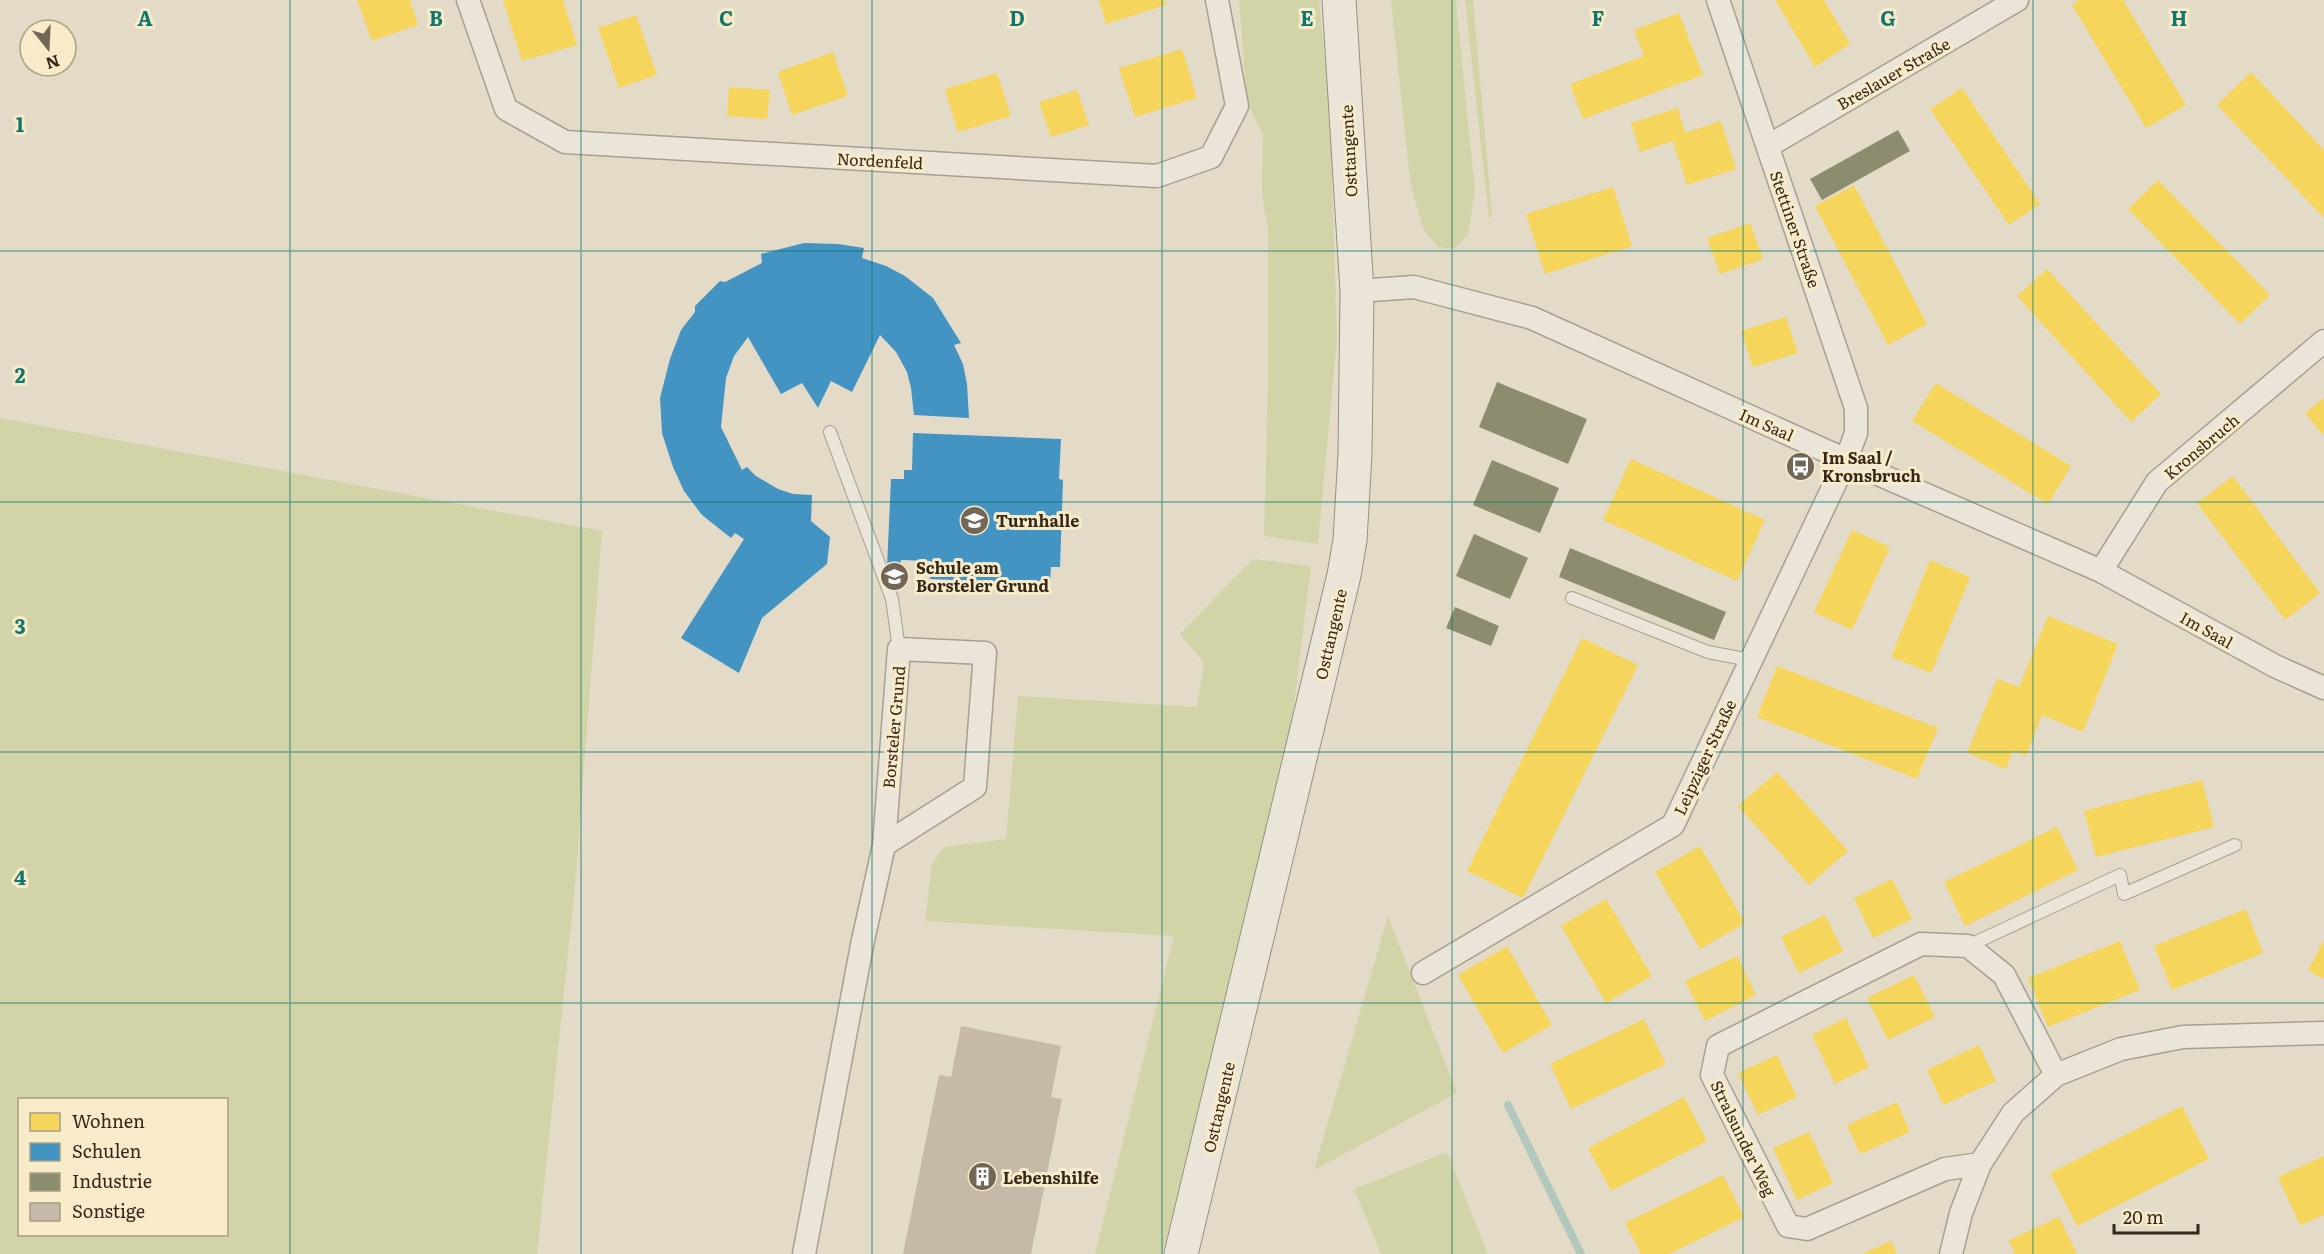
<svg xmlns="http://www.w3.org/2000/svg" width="2324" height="1254" font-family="Literata,serif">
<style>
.green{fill:#d2d4a8;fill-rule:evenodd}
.homes{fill:#f6d55c}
.schools{fill:#4393c3}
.industry{fill:#8c8c6e}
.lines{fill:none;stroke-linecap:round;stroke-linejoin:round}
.stream{stroke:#b3c8bc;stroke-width:8}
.building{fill:#c7b9a7}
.service-casing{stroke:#a79f91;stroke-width:14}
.minor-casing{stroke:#a79f91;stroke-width:25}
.secondary-casing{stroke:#978f81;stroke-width:35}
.service{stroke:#ebe5d9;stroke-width:12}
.minor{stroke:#ebe5d9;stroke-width:22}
.secondary{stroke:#ebe5d9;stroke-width:33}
.grid{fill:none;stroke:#0f766e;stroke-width:1.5;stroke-opacity:0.55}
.labels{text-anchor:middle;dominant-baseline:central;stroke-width:6;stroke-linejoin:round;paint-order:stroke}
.street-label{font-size:16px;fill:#35281a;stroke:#f7ebca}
.poi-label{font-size:16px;font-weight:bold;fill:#35281a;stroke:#f7ebca;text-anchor:start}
.grid-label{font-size:20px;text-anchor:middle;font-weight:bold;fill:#0f766e;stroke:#f7ebca;stroke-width:6;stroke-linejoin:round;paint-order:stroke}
</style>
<rect width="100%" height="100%" fill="#e3dbc7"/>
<path class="green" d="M1239 0H1319L1330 107 1337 338 1318 544 1264 536 1268 389V230L1262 195 1263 135 1247 102Z
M1391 0H1456L1475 191 1468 235 1454 249 1438 247 1423 229 1410 181Z
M1465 0H1473L1492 216 1489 218Z
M0 418 602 531 576 875 537 1254H0ZM20 1100H226V1234H20Z
M1253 559 1311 566 1293 713 1250 941 1162 1254H1095L1174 936 925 921 932 864 944 847 1006 839 1018 696 1197 707 1204 663 1180 634Z
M1388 916 1457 1093 1314 1170Z
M1447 1152 1488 1254H1381L1354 1189Z"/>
<path class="homes" d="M357 0H410L418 25 372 41Z
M503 0H563L577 45 522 61Z
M1099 0H1164L1166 5 1106 24Z
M1775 0H1824L1850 44 1815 67Z
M2079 0H2123L2186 105 2146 128 2072 5Z
M1679 13 1703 75 1583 119 1570 84 1644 56 1634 30Z
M636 15 657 75 619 88 598 28Z
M1182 49 1197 98 1135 117 1119 68Z
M833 52 848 96 792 115 778 72Z
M2251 72 2324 150V218L2217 105Z
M997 73 1011 116 958 132 945 89Z
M729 87 770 90 767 119 727 116Z
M1962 88 2040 204 2009 225 1930 109Z
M1077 90 1089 125 1051 137 1039 102Z
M1678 108 1685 133 1721 121 1736 169 1687 185 1673 141 1640 152 1631 123Z
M2158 180 2270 295 2240 324 2128 209Z
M1854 185 1927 324 1888 345 1815 206Z
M1613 187 1632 246 1545 274 1526 214Z
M1750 223 1763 259 1720 274 1707 238Z
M2047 269 2161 394 2131 422 2017 296Z
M1786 317 1798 353 1753 367 1741 331Z
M1936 383 2071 466 2048 504 1912 421Z
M2324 398V436L2305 413Z
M1631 459 1765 520 1737 581 1603 520Z
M2233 476 2320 593 2285 620 2197 503Z
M1852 530 1890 547 1852 630 1814 612Z
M1930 560 1970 577 1931 673 1891 657Z
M2048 616 2118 644 2083 732 2042 715 2026 756 2013 751 2006 769 1967 753 1997 679 2019 687Z
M1582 638 1638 665 1523 898 1467 871Z
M1777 666 1938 728 1917 779 1757 717Z
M1777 772 1848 851 1809 885 1738 806Z
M2202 780 2214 827 2096 857 2084 811Z
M2057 827 2078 870 1965 926 1944 882Z
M1700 846 1745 923 1700 949 1655 872Z
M1892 879 1912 919 1873 938 1854 898Z
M1606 899 1652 976 1606 1003 1561 926Z
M2246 909 2263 953 2172 990 2154 946Z
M1825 915 1843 951 1799 973 1781 937Z
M2324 940V979L2308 971Z
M2120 941 2140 990 2048 1027 2028 978Z
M1507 946 1552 1025 1503 1053 1458 975Z
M1737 956 1756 995 1705 1021 1685 981Z
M1914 975 1935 1017 1888 1040 1867 998Z
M1846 1018 1869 1067 1835 1084 1812 1035Z
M1644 1019 1666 1064 1571 1109 1550 1064Z
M1979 1045 1996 1081 1943 1105 1927 1070Z
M1777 1055 1797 1097 1758 1115 1738 1073Z
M1684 1097 1707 1141 1611 1191 1588 1148Z
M1897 1102 1910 1132 1860 1154 1847 1125Z
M2182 1106 2209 1159 2077 1226 2050 1173Z
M1809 1132 1833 1183 1797 1200 1773 1148Z
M2324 1156V1215L2300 1225 2278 1177Z
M1723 1175 1744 1217 1669 1254H1641L1625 1223Z
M2059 1217 2077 1254H2015L2009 1240Z
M1891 1241 1897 1254H1862Z"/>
<path class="schools" d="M804 243 838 244 864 248 862 258 886 266 905 276 933 298 961 343 954 345 963 364 967 384 969 418 914 415 911 388 907 372 896 352 880 335 852 392 831 381 818 408 802 383 781 394 748 337 734 356 726 378 721 427 742 470 747 467 756 476 778 489 793 494 812 495 811 521 830 537 827 564 762 618 739 673 681 638 744 539 735 533 731 538 702 515 684 491 673 467 662 433 660 398 670 359 681 330 695 312V306L720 281 725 282 762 263 761 254Z
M913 433 1061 439 1059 479 1063 480 1060 567H1051L1050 584 930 579 931 561 901 560 900 568 887 567 891 479H904V470H912Z"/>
<path class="industry" d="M1898 130 1910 151 1822 200 1810 179Z
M1497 382 1587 419 1568 464 1479 427Z
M1492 460 1559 488 1540 533 1473 505Z
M1474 534 1528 558 1510 599 1456 576Z
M1570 548 1726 612 1714 640 1559 577Z
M1455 607 1499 626 1491 646 1446 628Z"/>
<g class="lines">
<path class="stream" d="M1508 1105 1581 1254"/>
</g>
<path class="building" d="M961 1026 1061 1046 1051 1097 1062 1099 1031 1254H903L939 1075 951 1077Z"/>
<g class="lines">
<defs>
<path id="service" d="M830 432 892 599 899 649
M1572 598 1708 652 1750 660
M1968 946 2120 875 2124 894 2235 845"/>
<path id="minor" d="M468 0 506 109 565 142 1157 176 1211 157 1237 106 1217 0
M1768 146 2017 0
M1357 291 1414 287 1532 318 1846 460 2101 571 2275 666 2324 688
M2101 571 2157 482 2324 341
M1423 973 1673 825 1846 460 1856 433V408L1718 0
M1980 1164 1945 1169 1807 1229 1788 1226 1712 1075 1718 1046 1921 944 1968 946 2004 975 2056 1075
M804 1254 862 945 884 845 899 649 985 653 975 787 884 845
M1951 1254 1961 1213 1980 1164 2013 1113 2056 1075 2121 1049 2183 1037 2324 1033"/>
<path id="secondary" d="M1181 1254 1344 575 1350 540 1355 454 1357 291 1339 0"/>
</defs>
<use href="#service" class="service-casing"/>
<use href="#minor" class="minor-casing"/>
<use href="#secondary" class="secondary-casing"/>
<use href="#service" class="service"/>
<use href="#minor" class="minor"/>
<use href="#secondary" class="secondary"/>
</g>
<path class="grid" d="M290 0V1254M581 0V1254M872 0V1254M1162 0V1254M1452 0V1254M1743 0V1254M2033 0V1254M0 251H2324M0 502H2324M0 752H2324M0 1003H2324"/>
<defs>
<symbol id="bus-disc" viewBox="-11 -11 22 22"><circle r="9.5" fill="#726757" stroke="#f7ebca"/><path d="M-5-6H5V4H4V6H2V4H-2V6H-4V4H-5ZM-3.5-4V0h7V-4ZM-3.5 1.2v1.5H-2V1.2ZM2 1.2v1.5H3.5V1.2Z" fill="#fff"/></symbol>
<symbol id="school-disc" viewBox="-11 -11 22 22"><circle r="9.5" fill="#726757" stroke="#f7ebca"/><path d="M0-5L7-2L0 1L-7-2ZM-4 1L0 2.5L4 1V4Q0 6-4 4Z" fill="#fff"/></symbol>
<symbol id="building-disc" viewBox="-11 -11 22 22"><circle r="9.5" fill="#726757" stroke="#f7ebca"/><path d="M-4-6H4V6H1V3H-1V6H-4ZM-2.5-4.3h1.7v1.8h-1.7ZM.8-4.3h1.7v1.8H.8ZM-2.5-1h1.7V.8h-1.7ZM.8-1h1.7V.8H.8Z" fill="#fff"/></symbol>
</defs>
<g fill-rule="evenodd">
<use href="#bus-disc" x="1784" y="450" width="33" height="33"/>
<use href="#school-disc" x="958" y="504" width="33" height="33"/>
<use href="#school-disc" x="878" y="560" width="33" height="33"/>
<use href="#building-disc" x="966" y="1160" width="33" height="33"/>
</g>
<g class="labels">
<g class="street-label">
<text transform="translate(1893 73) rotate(-30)">Breslauer Straße</text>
<text transform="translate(1348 151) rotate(-93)">Osttangente</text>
<text transform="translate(880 160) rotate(3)">Nordenfeld</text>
<text transform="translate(1796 229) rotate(71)">Stettiner Straße</text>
<text transform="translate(1767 424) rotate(24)">Im Saal</text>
<text transform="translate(2201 446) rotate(-40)">Kronsbruch</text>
<text transform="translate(2207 629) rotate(29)">Im Saal</text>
<text transform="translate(1330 634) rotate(-77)">Osttangente</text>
<text transform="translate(893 727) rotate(-85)">Borsteler Grund</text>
<text transform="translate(1704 757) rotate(-65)">Leipziger Straße</text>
<text transform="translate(1218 1107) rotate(-77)">Osttangente</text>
<text transform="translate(1744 1138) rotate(64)">Stralsunder Weg</text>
</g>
<g class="poi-label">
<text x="1822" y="457">Im Saal /<tspan x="1822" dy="18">Kronsbruch</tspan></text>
<text x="996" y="520">Turnhalle</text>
<text x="916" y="567">Schule am<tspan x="916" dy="18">Borsteler Grund</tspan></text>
<text x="1003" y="1177">Lebenshilfe</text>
</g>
</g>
<g class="grid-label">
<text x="145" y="26">A</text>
<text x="436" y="26">B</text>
<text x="726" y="26">C</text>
<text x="1017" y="26">D</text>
<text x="1307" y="26">E</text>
<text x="1598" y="26">F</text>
<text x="1888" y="26">G</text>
<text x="2179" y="26">H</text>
<text x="20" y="132">1</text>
<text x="20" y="383">2</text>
<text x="20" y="634">3</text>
<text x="20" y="885">4</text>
</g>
<rect x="18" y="1098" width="210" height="138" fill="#f7ebca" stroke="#a99d84" stroke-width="1.5"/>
<rect x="30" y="1113" width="30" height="18" fill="#f6d55c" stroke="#a99d84" stroke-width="1.5"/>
<text x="72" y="1128" font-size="18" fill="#35281a">Wohnen</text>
<rect x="30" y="1143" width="30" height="18" fill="#4393c3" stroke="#a99d84" stroke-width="1.5"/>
<text x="72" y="1158" font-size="18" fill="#35281a">Schulen</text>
<rect x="30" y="1173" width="30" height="18" fill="#8c8c6e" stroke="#a99d84" stroke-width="1.5"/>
<text x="72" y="1188" font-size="18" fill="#35281a">Industrie</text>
<rect x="30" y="1203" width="30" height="18" fill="#c7b9a7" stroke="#a99d84" stroke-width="1.5"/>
<text x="72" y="1218" font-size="18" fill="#35281a">Sonstige</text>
<g transform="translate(48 48) rotate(162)"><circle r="28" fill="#f7ebca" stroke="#a99d84" stroke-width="1.5"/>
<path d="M0-4.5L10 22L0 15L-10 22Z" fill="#726757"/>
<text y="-9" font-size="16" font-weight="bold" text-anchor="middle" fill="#35281a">N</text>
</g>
<path d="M2114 1224v9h84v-9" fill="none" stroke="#35281a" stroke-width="3"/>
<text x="2123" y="1224" font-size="18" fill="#35281a" stroke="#f7ebca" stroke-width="4.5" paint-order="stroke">20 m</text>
</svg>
